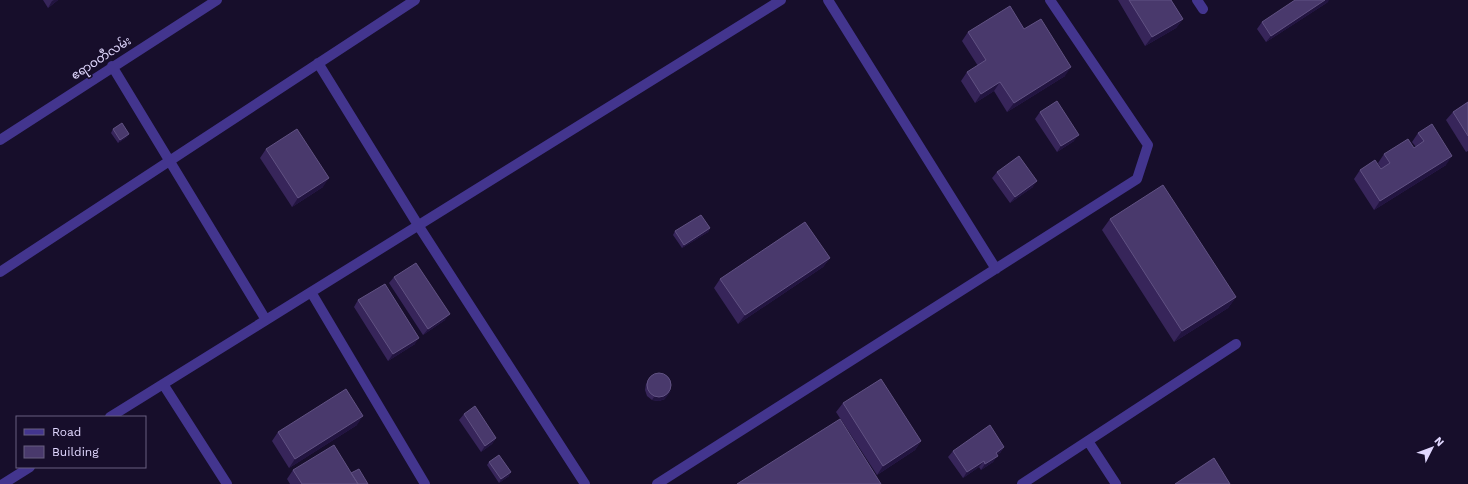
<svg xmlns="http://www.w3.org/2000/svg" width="1468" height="484" font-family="'Work Sans','Noto Sans Myanmar',sans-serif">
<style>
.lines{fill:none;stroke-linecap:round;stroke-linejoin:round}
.minor{stroke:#43358e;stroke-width:10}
.wall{fill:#37255a}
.shaded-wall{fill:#221440}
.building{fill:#49396c;stroke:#615283}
.labels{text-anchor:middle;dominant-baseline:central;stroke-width:3.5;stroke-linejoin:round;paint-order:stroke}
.street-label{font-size:12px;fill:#e1d8ff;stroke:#170e2b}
</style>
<rect width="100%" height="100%" fill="#170e2b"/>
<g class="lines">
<path class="minor" d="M828 0 996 269
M1197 0 1203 9
M318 63 418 225 585 484
M112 66 266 320
M0 140 217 0
M0 272 415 0
M311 292 425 484
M163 384 227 484
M110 417 781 0
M1088 441 1116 484
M3 484 30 467
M657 484 1137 179 1148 145 1050 0
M1022 484 1236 344"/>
</g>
<path class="wall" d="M43 0H58L48 8Z
M1118 0H1171L1183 19 1176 28 1145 46Z
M1328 2 1266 42 1257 29 1262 22Z
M1024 29 1065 76 1007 112 994 91 975 103 961 81 967 72 978 66 962 41 968 32Z
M1468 102V151L1466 152 1446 120 1453 112Z
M1040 112 1074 141 1057 152 1035 119Z
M113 129 127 137 118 143 111 133Z
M1418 133 1446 165 1374 210 1354 179 1360 170 1381 168 1378 163 1384 154 1414 148 1416 147 1412 142Z
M266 149 323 187 292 207 260 158Z
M997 172 1033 187 1010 203 992 178Z
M1110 219 1236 297 1228 308 1174 342 1102 230Z
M710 228 708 232 682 248 673 235 675 231Z
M830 258 823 267 738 324 714 288 720 279Z
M394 277 445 320 423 335 389 283Z
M358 300 415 344 388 361 354 307Z
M648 380 665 399 659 401 652 400 647 396 645 390 646 384Z
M843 403 921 441 915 450 877 475 836 412Z
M464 414 496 438 492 444 481 452 459 420Z
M357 425 289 468 272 441 278 432Z
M1004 447 1000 453 997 455 993 462 981 470 979 467 963 478 948 457 953 451Z
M489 462 509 476 499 483 487 465Z
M293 470 351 473 368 484H290L287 479Z"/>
<path class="shaded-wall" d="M54 0H58L48 8 52 1Z
M1325 0H1329L1328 2 1266 42 1271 36Z
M1183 19 1176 28 1145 46 1152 37Z
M1071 67 1065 76 1007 112 1014 103Z
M1000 82 994 91 975 103 981 94Z
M129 134 127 137 118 143 120 140Z
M1079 135 1074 141 1057 152 1061 146Z
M1452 156 1446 165 1374 210 1380 201Z
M329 178 323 187 292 207 298 198Z
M1037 181 1033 187 1010 203 1015 197Z
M710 228 708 232 682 248 684 245Z
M830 258 823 267 738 324 745 315Z
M1236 297 1228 308 1174 342 1182 331Z
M450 314 445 320 423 335 428 329Z
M419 338 415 344 388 361 393 354Z
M671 391 665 399 659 401 652 400 654 397Z
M363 416 357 425 289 468 295 459Z
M496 438 492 444 481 452 485 446Z
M921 441 915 450 877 475 883 466Z
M1004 447 1000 453 991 459 996 453Z
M998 456 993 462 981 470 985 464Z
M984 461 979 467 963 478 967 472Z
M511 472 509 476 499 483 501 479Z"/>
<path class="building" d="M1129 0H1171L1183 19 1152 37Z
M1295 0H1325L1271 36 1262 22Z
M1010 6 1024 29 1041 19 1071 67 1014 103 1000 82 981 94 967 72 986 60 968 32Z
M1057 101 1079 135 1061 146 1040 112Z
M1468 102V136L1453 112Z
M122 123 129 134 120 140 113 129Z
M1432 124 1452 156 1380 201 1360 170 1375 160 1381 169 1390 163 1384 154 1408 139 1414 148 1424 141 1418 133Z
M297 129 329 178 298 198 266 149Z
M1019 156 1037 181 1015 197 997 172Z
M1163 185 1236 297 1182 331 1110 219Z
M701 215 710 228 684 245 675 231Z
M805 222 830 258 745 315 720 279Z
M416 263 450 314 428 329 394 277Z
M385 284 419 338 393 354 358 300Z
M647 385a12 12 0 1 1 24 0a12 12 0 1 1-24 0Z
M881 379 921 441 883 466 843 403Z
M346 389 363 416 295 459 278 432Z
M475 406 496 438 485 446 464 414Z
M840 419 881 484H737Z
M990 425 1004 447 996 453 998 456 985 464 984 461 967 472 953 451Z
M334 445 358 484H302L293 470Z
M499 455 511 472 501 479 489 462Z
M1214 458 1230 484H1175Z
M359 469 368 484H358L351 473Z"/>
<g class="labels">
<g class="street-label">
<text transform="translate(101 58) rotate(-33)">ဧရာဝတီလမ်း</text>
</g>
</g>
<rect x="16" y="416" width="130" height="52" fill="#170e2b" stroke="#685f80"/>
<rect x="24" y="429" width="20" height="6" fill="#43358e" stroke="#685f80"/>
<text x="52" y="436" font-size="12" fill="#e1d8ff">Road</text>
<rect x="24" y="446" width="20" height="12" fill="#49396c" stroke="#685f80"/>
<text x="52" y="456" font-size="12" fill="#e1d8ff">Building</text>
<g transform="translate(1432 448) rotate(48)" stroke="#170e2b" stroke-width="3" paint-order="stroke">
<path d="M0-3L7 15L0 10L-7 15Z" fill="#e1d8ff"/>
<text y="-6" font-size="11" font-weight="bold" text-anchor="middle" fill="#e1d8ff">N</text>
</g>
</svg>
